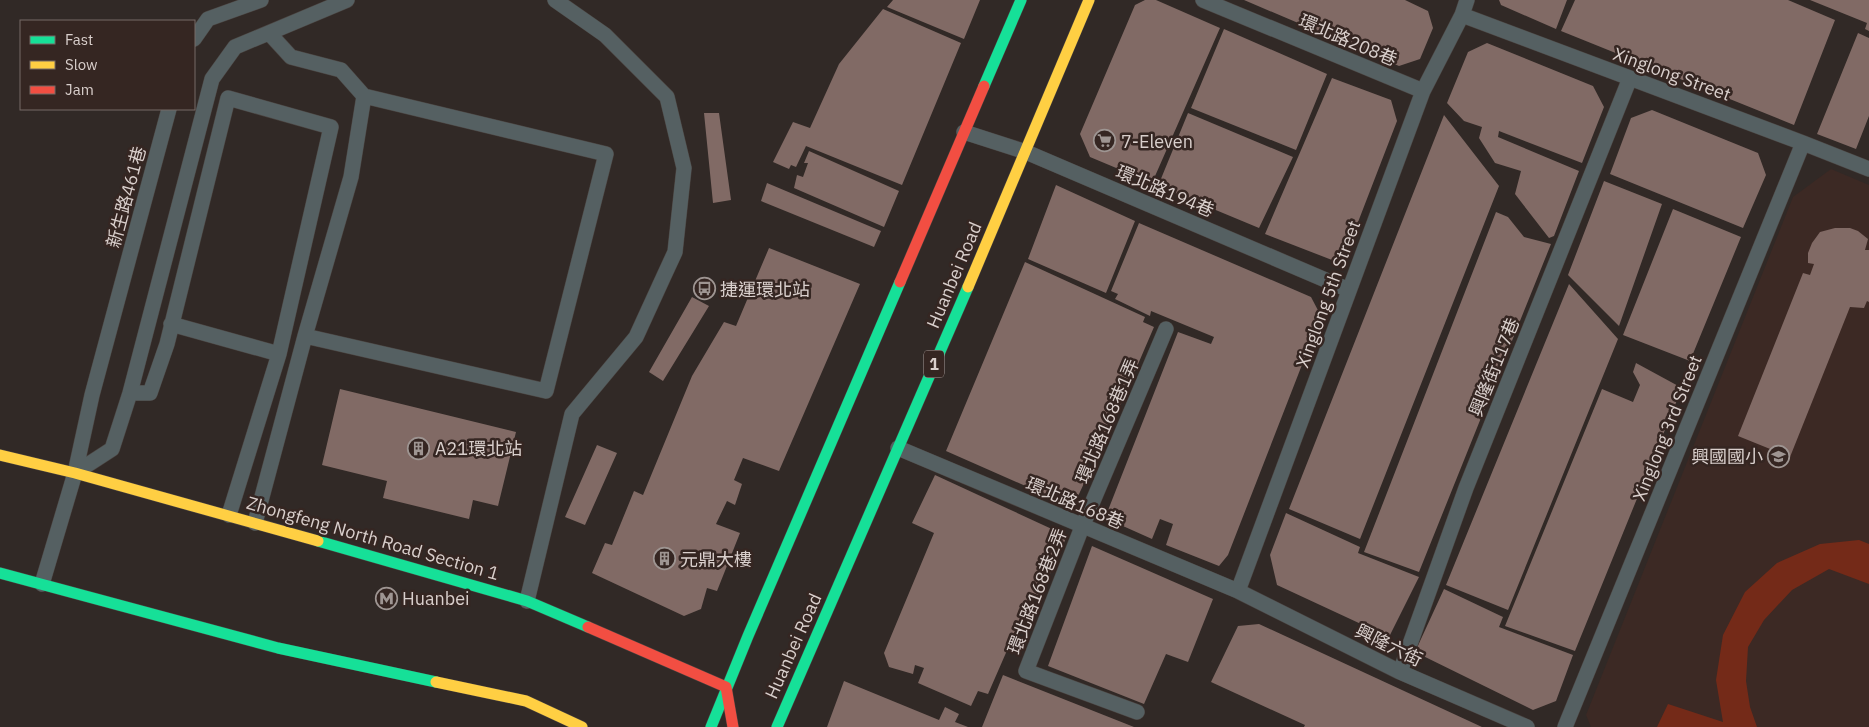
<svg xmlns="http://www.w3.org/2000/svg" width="1869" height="727" font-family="'IBM Plex Sans','Noto Sans TC',sans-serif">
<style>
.built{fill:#3c2924}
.green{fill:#742a18}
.building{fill:#816a65}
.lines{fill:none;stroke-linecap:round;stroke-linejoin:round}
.lane-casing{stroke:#4b4441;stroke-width:16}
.fast-casing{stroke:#4b4441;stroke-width:12}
.slow-casing{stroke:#4b4441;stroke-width:12}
.jam-casing{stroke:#4b4441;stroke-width:12}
.lane{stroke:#556062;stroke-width:15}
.fast{stroke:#16e098;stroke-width:11}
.slow{stroke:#ffcf43;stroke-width:11}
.jam{stroke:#f24e42;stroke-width:11}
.labels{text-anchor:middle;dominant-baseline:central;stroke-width:5;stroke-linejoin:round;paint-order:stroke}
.shield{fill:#352622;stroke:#a89c99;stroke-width:1}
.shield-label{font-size:16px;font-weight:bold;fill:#d9cfcc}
.street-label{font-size:18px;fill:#d9cfcc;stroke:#352622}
.poi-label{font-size:18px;fill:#d9cfcc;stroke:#352622;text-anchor:start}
</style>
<rect width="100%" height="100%" fill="#312926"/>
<path class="built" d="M1831 169 1869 185V727H1591L1586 715 1793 197Z"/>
<path class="green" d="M1859 540 1869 544V584L1829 569 1792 590 1764 620 1748 647 1746 681 1750 707 1757 727H1657L1668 704 1723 722 1716 680 1723 635 1745 592 1777 563 1820 544Z"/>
<path class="building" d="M893 0H980L964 39 887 7Z
M1145 0H1156L1220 28 1152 183 1090 157 1080 134 1135 5Z
M1244 0H1405L1428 11 1433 28 1420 59 1399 66Z
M1499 0H1567L1556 29 1501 5Z
M1575 0H1788L1835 20 1794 125 1561 31Z
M1810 0H1869V31L1865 29 1867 23Z
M883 9 961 43 902 185 806 146 796 167 791 165 789 169 773 162 793 122 810 128 839 64Z
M1224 29 1327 74 1296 150 1191 108Z
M1858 33 1869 38V116L1856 149 1817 134Z
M1487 43 1593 86 1604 107 1582 163 1499 131 1498 137 1579 171 1554 236 1549 238 1515 194 1521 171 1495 163 1479 138 1482 127 1464 121 1447 103 1468 52Z
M1332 78 1391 100 1397 121 1348 248 1332 260 1265 234Z
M1652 110 1758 153 1766 175 1743 228 1610 174 1631 118Z
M704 113H719L731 200 713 203Z
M1188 113 1293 157 1259 228 1158 186Z
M1444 115 1499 186 1360 539 1289 509Z
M809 151 899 191 884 227 794 188 797 175 803 177 808 163H804Z
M1604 181 1662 204 1619 326 1568 275Z
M767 183 881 231 874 247 761 201Z
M1056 185 1135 221 1106 293 1028 259Z
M1673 209 1741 237 1690 361 1623 335Z
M1496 212 1508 217 1524 237 1551 244 1419 572 1364 552Z
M1139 223 1311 297 1321 316 1228 555 1219 566 1166 545 1173 524 1160 519 1152 539 1105 518 1178 332 1211 344 1214 337 1151 311 1150 316 1115 299 1118 294 1111 291Z
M1835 228H1850L1858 231 1868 239 1865 250H1869V302L1867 301 1864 308 1850 307 1790 457 1738 436 1803 273 1810 275 1814 264 1808 263V253L1812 243 1820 232Z
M769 248 860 284 779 471 743 458 734 480 742 484 735 505 727 501 716 524 740 533 717 591 707 588 701 609 684 616 592 573 605 543 612 545 634 491 643 495 692 376 724 322 736 326Z
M1025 262 1145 317 1143 322 1154 327 1105 441 1098 438 1081 476 1086 479 1073 507 946 451Z
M1569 284 1618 339 1508 610 1446 585Z
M692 297 709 306 663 381 649 372Z
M1636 363 1682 388 1575 651 1505 626 1602 389 1633 402 1640 385 1633 372Z
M340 389 516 432 498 506 473 500 469 519 383 498 387 481 322 465Z
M597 445 617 453 585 525 565 517Z
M935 475 1067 536 1040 596 1032 593 988 694 978 691 971 706 918 683 924 668 915 665 913 674 889 667 884 653 934 533 912 523Z
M1286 513 1360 547 1358 553 1419 577 1389 637 1277 585 1270 555Z
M1092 546 1213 599 1188 662 1166 654 1144 704 1048 666Z
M1444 589 1503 617 1499 627 1573 655 1556 701 1533 710 1415 652Z
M1259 624 1482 727H1304L1305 725 1211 682 1238 626Z
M1003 675 1134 727H982Z
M844 681 939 720 945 707 959 714 955 722 968 727H827Z"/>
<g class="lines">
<defs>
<path id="lane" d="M1203 0 1423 91
M1462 15 1803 143 1869 169
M194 39 208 19 261 0
M964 132 1026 152 1349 290
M171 324 279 354
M305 336 546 391 606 154 364 96
M130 393H150L167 344 228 98 331 127 279 354 229 515
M898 448 1238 591 1400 672 1527 727
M75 473 112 449 130 393 212 79 235 47 347 0
M255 523 305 336 351 177 364 96 341 70 291 57 269 33
M42 584 75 473 92 395 169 109
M1238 591 1423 91 1462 15 1467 0
M527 601 572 414 636 337 663 278 675 252 684 168 667 97 605 35 555 0
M1400 672 1466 488 1630 78
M1137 712 1026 671 1082 527 1166 329
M1565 727 1803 143"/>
<path id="fast" d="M984 86 1021 0
M318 541 527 601 588 627
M0 573 278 648 436 682
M711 727 748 636 900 282
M777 727 968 287"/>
<path id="slow" d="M968 287 1089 0
M0 455 75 473 318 541
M436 682 526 701 582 727"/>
<path id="jam" d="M900 282 984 86
M588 627 726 687 733 727"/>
</defs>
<use href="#lane" class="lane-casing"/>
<use href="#fast" class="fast-casing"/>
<use href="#slow" class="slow-casing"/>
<use href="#jam" class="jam-casing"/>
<use href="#lane" class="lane"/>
<use href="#fast" class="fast"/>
<use href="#slow" class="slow"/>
<use href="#jam" class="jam"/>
</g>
<defs>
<symbol id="supermarket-ring" viewBox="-11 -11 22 22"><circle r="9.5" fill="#352622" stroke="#9e9592" stroke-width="1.5"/><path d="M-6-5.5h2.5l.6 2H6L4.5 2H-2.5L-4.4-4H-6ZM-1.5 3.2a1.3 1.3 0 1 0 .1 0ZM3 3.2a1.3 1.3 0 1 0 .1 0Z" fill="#9e9592"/></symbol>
<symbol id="bus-ring" viewBox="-11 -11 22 22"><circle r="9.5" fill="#352622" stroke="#9e9592" stroke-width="1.5"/><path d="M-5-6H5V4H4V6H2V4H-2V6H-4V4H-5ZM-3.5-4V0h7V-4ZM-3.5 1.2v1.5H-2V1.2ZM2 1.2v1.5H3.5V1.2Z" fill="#9e9592"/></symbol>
<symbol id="building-ring" viewBox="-11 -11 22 22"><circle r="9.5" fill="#352622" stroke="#9e9592" stroke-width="1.5"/><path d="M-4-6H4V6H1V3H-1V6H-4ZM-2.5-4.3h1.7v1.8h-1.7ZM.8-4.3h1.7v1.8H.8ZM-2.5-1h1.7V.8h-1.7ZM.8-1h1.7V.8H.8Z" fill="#9e9592"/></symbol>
<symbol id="school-ring" viewBox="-11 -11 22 22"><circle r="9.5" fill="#352622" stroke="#9e9592" stroke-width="1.5"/><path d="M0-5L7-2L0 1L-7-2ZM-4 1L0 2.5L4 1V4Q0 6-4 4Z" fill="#9e9592"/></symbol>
<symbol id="metro-ring" viewBox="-11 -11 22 22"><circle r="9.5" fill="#352622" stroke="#9e9592" stroke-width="1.5"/><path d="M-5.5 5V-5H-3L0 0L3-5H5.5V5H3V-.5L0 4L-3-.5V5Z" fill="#9e9592"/></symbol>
</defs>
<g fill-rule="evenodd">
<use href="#supermarket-ring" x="1092" y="128" width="25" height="25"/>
<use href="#bus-ring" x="692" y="276" width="25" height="25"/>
<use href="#building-ring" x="406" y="436" width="25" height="25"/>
<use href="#school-ring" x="1766" y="444" width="25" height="25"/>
<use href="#building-ring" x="652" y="546" width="25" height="25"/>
<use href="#metro-ring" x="374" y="586" width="25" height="25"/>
</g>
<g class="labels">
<rect class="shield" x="924" y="350.5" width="20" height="27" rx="4"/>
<g class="shield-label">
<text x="934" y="364">1</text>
</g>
<g class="street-label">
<text transform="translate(1348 40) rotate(23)">環北路208巷</text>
<text transform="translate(1672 74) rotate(20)">Xinglong Street</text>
<text transform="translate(1165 191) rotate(23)">環北路194巷</text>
<text transform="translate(126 197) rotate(-75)">新生路461巷</text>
<text transform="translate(954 275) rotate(-67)">Huanbei Road</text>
<text transform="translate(1328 294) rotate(-70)">Xinglong 5th Street</text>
<text transform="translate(1494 367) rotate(-68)">興隆街117巷</text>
<text transform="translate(1107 421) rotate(-67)">環北路168巷1弄</text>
<text transform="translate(1667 428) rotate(-68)">Xinglong 3rd Street</text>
<text transform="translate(1075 503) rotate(23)">環北路168巷</text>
<text transform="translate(373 538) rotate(16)">Zhongfeng North Road Section 1</text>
<text transform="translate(1037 591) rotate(-69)">環北路168巷2弄</text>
<text transform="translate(1389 645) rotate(26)">興隆六街</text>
<text transform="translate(793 646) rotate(-66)">Huanbei Road</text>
</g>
<g class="poi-label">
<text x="1121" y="141">7-Eleven</text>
<text x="720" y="289">捷運環北站</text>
<text x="435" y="448">A21環北站</text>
<text x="1763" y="456" text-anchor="end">興國國小</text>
<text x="680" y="559">元鼎大樓</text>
<text x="402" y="598">Huanbei</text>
</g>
</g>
<rect x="20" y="20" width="175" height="90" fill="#352622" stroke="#776a66"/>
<rect x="30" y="36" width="25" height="8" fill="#16e098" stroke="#776a66"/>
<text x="65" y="45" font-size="15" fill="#d9cfcc">Fast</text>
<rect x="30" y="61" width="25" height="8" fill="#ffcf43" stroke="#776a66"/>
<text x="65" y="70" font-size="15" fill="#d9cfcc">Slow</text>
<rect x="30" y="86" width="25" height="8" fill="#f24e42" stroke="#776a66"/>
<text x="65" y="95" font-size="15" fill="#d9cfcc">Jam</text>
</svg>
